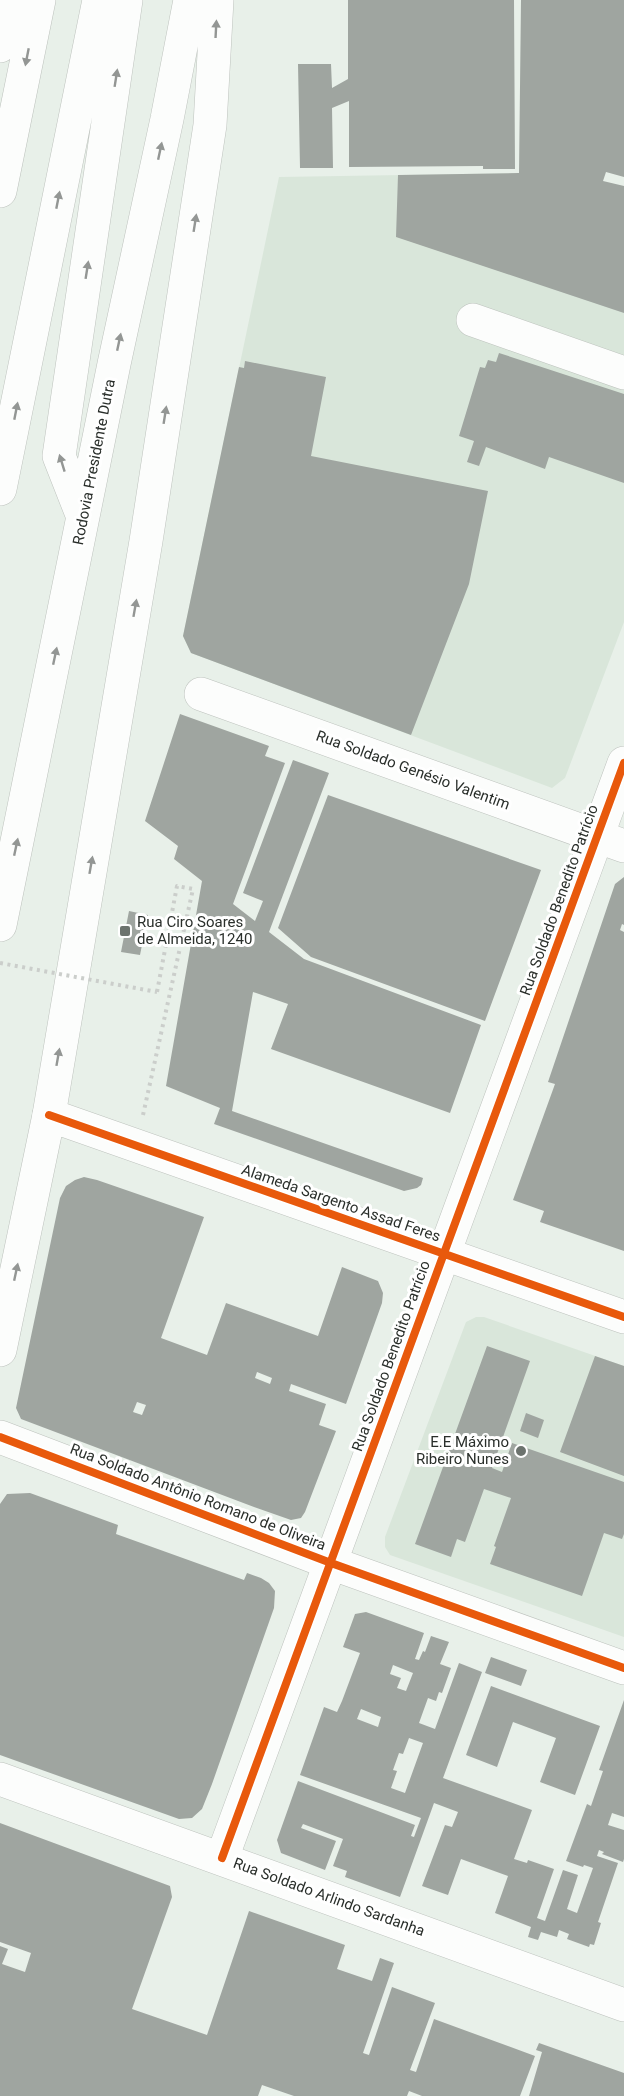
<svg xmlns="http://www.w3.org/2000/svg" width="624" height="2096" font-family="Roboto,sans-serif">
<style>
.built{fill:#d9e6da}
.building{fill:#9fa5a0;fill-rule:evenodd}
.lines{fill:none;stroke-linecap:round;stroke-linejoin:round}
.minor-casing{stroke:#bdc2bd;stroke-width:34}
.major-casing{stroke:#bdc2bd;stroke-width:34}
.highway-casing{stroke:#bdc2bd;stroke-width:34}
.path{stroke:#cbcecb;stroke-width:4;stroke-dasharray:3 4.5;stroke-linecap:butt}
.minor{stroke:#fcfdfc;stroke-width:33}
.major{stroke:#fcfdfc;stroke-width:33}
.highway{stroke:#fcfdfc;stroke-width:33}
.path-bridge{stroke:#cbcecb;stroke-width:4;stroke-dasharray:3 4.5;stroke-linecap:butt}
.cycleway-casing{stroke:#fff;stroke-width:11}
.cycleway{stroke:#e8590c;stroke-width:8}
.oneway{fill:#939694}
.poi-dot{fill:#6c736e;stroke:#fff;stroke-width:2}
.labels{text-anchor:middle;dominant-baseline:central;stroke-width:6;stroke-linejoin:round;paint-order:stroke}
.street-label{font-size:15px;fill:#2a2f2b;stroke:#fff}
.poi-label{font-size:15px;fill:#2a2f2b;stroke:#fff;text-anchor:start}
</style>
<rect width="100%" height="100%" fill="#e8f0e9"/>
<path class="built" d="M519 173 624 204V622L565 778 552 788 191 653 183 636 279 177Z
M476 1317H484L624 1366V1637L390 1555 385 1547V1537L466 1322Z"/>
<path class="building" d="M348 0H514L515 169H483V166L349 167V101L332 108 333 168H300L298 64H331L332 88 348 79Z
M521 0H624V177L606 172 603 181 624 186V313L396 237 398 175 519 173Z
M499 353 624 394V483L549 457 545 469 486 447 479 466 467 462 474 441 459 436 480 367 485 368 488 360 496 362Z
M245 361 326 377 311 456 488 491 469 584 411 735 191 653 183 636 239 367 244 368Z
M180 714 269 746 265 756 285 763 233 904 255 921 263 901 243 893 293 760 329 773 269 932 304 959 481 1025 450 1113 271 1049 288 1004 253 992 232 1111 423 1178 421 1185 417 1188 404 1191 214 1124 220 1108 166 1086 202 881 174 859 178 846 145 821Z
M328 795 541 870 485 1021 311 957 278 928Z
M624 877V925L622 924 620 930 624 932V1251L540 1222 544 1211 513 1200 555 1084 548 1082 615 884Z
M129 911 148 915 140 955 121 952Z
M84 1177 97 1180 204 1217 161 1338 207 1355 226 1303 318 1336 342 1267 378 1281 383 1293 382 1303 346 1404 291 1384 289 1391 326 1404 319 1425 336 1431 305 1512 301 1518 291 1520 254 1507 21 1419 16 1408 60 1198 66 1186 75 1180ZM257 1372 272 1378 270 1384 255 1378ZM137 1402 146 1405 142 1415 133 1412Z
M487 1346 530 1361 492 1468 502 1472 512 1443 624 1482V1534L622 1539 604 1533 582 1596 490 1564 496 1547 494 1546 511 1498 484 1489 465 1542 457 1539 451 1557 415 1544Z
M595 1356 624 1366V1476L560 1452Z
M526 1413 544 1420 538 1438 520 1431Z
M30 1493 118 1525 116 1534 244 1580 247 1573 261 1578 269 1583 275 1591 274 1608 212 1784 202 1809 192 1818 179 1819 0 1755V1504L7 1494Z
M366 1612 424 1633 415 1659 419 1660 423 1651 425 1652 431 1636 449 1642 440 1664 451 1668 442 1693 439 1692 436 1701 428 1698 419 1723 435 1729 459 1663 482 1672 443 1778 532 1810 514 1859 527 1863 528 1860 554 1869 537 1918 545 1921 563 1870 578 1875 567 1909 577 1913 593 1868 584 1865 583 1867 566 1861 587 1804 591 1806 603 1771 599 1770 624 1700V1817L612 1813 608 1825 624 1830V1859L623 1862 602 1854 604 1852 599 1850 597 1856 618 1863 598 1922 601 1923 594 1945 590 1944 589 1947 567 1939 569 1934 559 1930 557 1937 541 1932 538 1940 528 1937 531 1927 495 1913 508 1876 461 1859 448 1895 422 1886 445 1825 452 1827 458 1812 434 1803 400 1897 345 1877 347 1871 333 1866 343 1839 303 1824 301 1828 336 1841 325 1870 281 1853 277 1840 298 1781 415 1825 411 1836 414 1837 421 1818 300 1775 324 1707 337 1712 342 1701 360 1653 343 1647 355 1614ZM393 1665 413 1673 406 1691 397 1688 401 1678 390 1674ZM361 1709 381 1717 378 1727 357 1719ZM409 1738 423 1743 405 1793 391 1788 397 1771 393 1770 399 1753 403 1754Z
M491 1657 527 1670 521 1686 485 1673Z
M491 1686 600 1726 575 1795 540 1782 556 1738 513 1722 497 1767 466 1755Z
M0 1823 170 1886 172 1897 132 2009 207 2035 249 1911 345 1945 337 1969 372 1981 380 1958 394 1963 363 2053 369 2055 392 1987 435 2003 410 2070 416 2072 434 2019 535 2056 520 2096H422L409 2091 407 2096H294L262 2085 258 2096H0V1946L8 1949 2 1964 25 1972 31 1953 0 1942Z
M539 2043 624 2073V2096H529L542 2052 536 2050Z"/>
<g class="lines">
<defs>
<path id="minor" d="M473 320 624 373
M201 694 624 846
M0 1437 331 1563 624 1668
M0 1779 624 2005
M222 1858 624 763"/>
<path id="major" d="M0 1350 49 1115 624 1317"/>
<path id="highway" d="M0 46 11 0
M0 191 39 0
M0 489 99 0
M83 517 59 456 126 0
M0 925 114 364 167 119 190 0
M49 1115 146 541 210 125 217 0"/>
</defs>
<use href="#minor" class="minor-casing"/>
<use href="#major" class="major-casing"/>
<use href="#highway" class="highway-casing"/>
<path class="path" d="M143 1115 193 889 177 886 157 992"/>
<use href="#minor" class="minor"/>
<use href="#major" class="major"/>
<use href="#highway" class="highway"/>
<path class="path-bridge" d="M0 963 157 992"/>
<defs>
<path id="cycleway" d="M49 1115 624 1317
M0 1437 331 1563 624 1668
M222 1858 624 763"/>
</defs>
<use href="#cycleway" class="cycleway-casing"/>
<use href="#cycleway" class="cycleway"/>
</g>
<defs><path id="oneway-solid" d="M-6-.8H1V-3.2L6.5 0L1 3.2V.8H-6Z" transform="scale(1.5)"/></defs>
<g class="oneway">
<use href="#oneway-solid" transform="translate(216 29) rotate(-87)"/>
<use href="#oneway-solid" transform="translate(27 57) rotate(101)"/>
<use href="#oneway-solid" transform="translate(116 78) rotate(-81)"/>
<use href="#oneway-solid" transform="translate(160 151) rotate(-78)"/>
<use href="#oneway-solid" transform="translate(58 200) rotate(-79)"/>
<use href="#oneway-solid" transform="translate(195 223) rotate(-81)"/>
<use href="#oneway-solid" transform="translate(87 270) rotate(-81)"/>
<use href="#oneway-solid" transform="translate(119 342) rotate(-78)"/>
<use href="#oneway-solid" transform="translate(16 411) rotate(-79)"/>
<use href="#oneway-solid" transform="translate(165 415) rotate(-81)"/>
<use href="#oneway-solid" transform="translate(62 463) rotate(-107)"/>
<use href="#oneway-solid" transform="translate(135 608) rotate(-80)"/>
<use href="#oneway-solid" transform="translate(55 656) rotate(-78)"/>
<use href="#oneway-solid" transform="translate(16 847) rotate(-78)"/>
<use href="#oneway-solid" transform="translate(91 865) rotate(-80)"/>
<use href="#oneway-solid" transform="translate(58 1057) rotate(-80)"/>
<use href="#oneway-solid" transform="translate(16 1272) rotate(-78)"/>
</g>
<g class="poi-dot">
<rect x="119" y="925" width="12" height="12" rx="3"/>
<circle cx="521" cy="1451" r="6"/>
</g>
<g class="labels">
<g class="street-label">
<text transform="translate(94 462) rotate(-79)">Rodovia Presidente Dutra</text>
<text transform="translate(413 770) rotate(20)">Rua Soldado Genésio Valentim</text>
<text transform="translate(559 900) rotate(-70)">Rua Soldado Benedito Patrício</text>
<text transform="translate(341 1203) rotate(19)">Alameda Sargento Assad Feres</text>
<text transform="translate(391 1356) rotate(-70)">Rua Soldado Benedito Patrício</text>
<text transform="translate(198 1497) rotate(21)">Rua Soldado Antônio Romano de Oliveira</text>
<text transform="translate(329 1897) rotate(20)">Rua Soldado Arlindo Sardanha</text>
</g>
<g class="poi-label">
<text x="137" y="922">Rua Ciro Soares<tspan x="137" dy="17">de Almeida, 1240</tspan></text>
<text x="509" y="1442" text-anchor="end">E.E Máximo<tspan x="509" dy="17">Ribeiro Nunes</tspan></text>
</g>
</g>
</svg>
